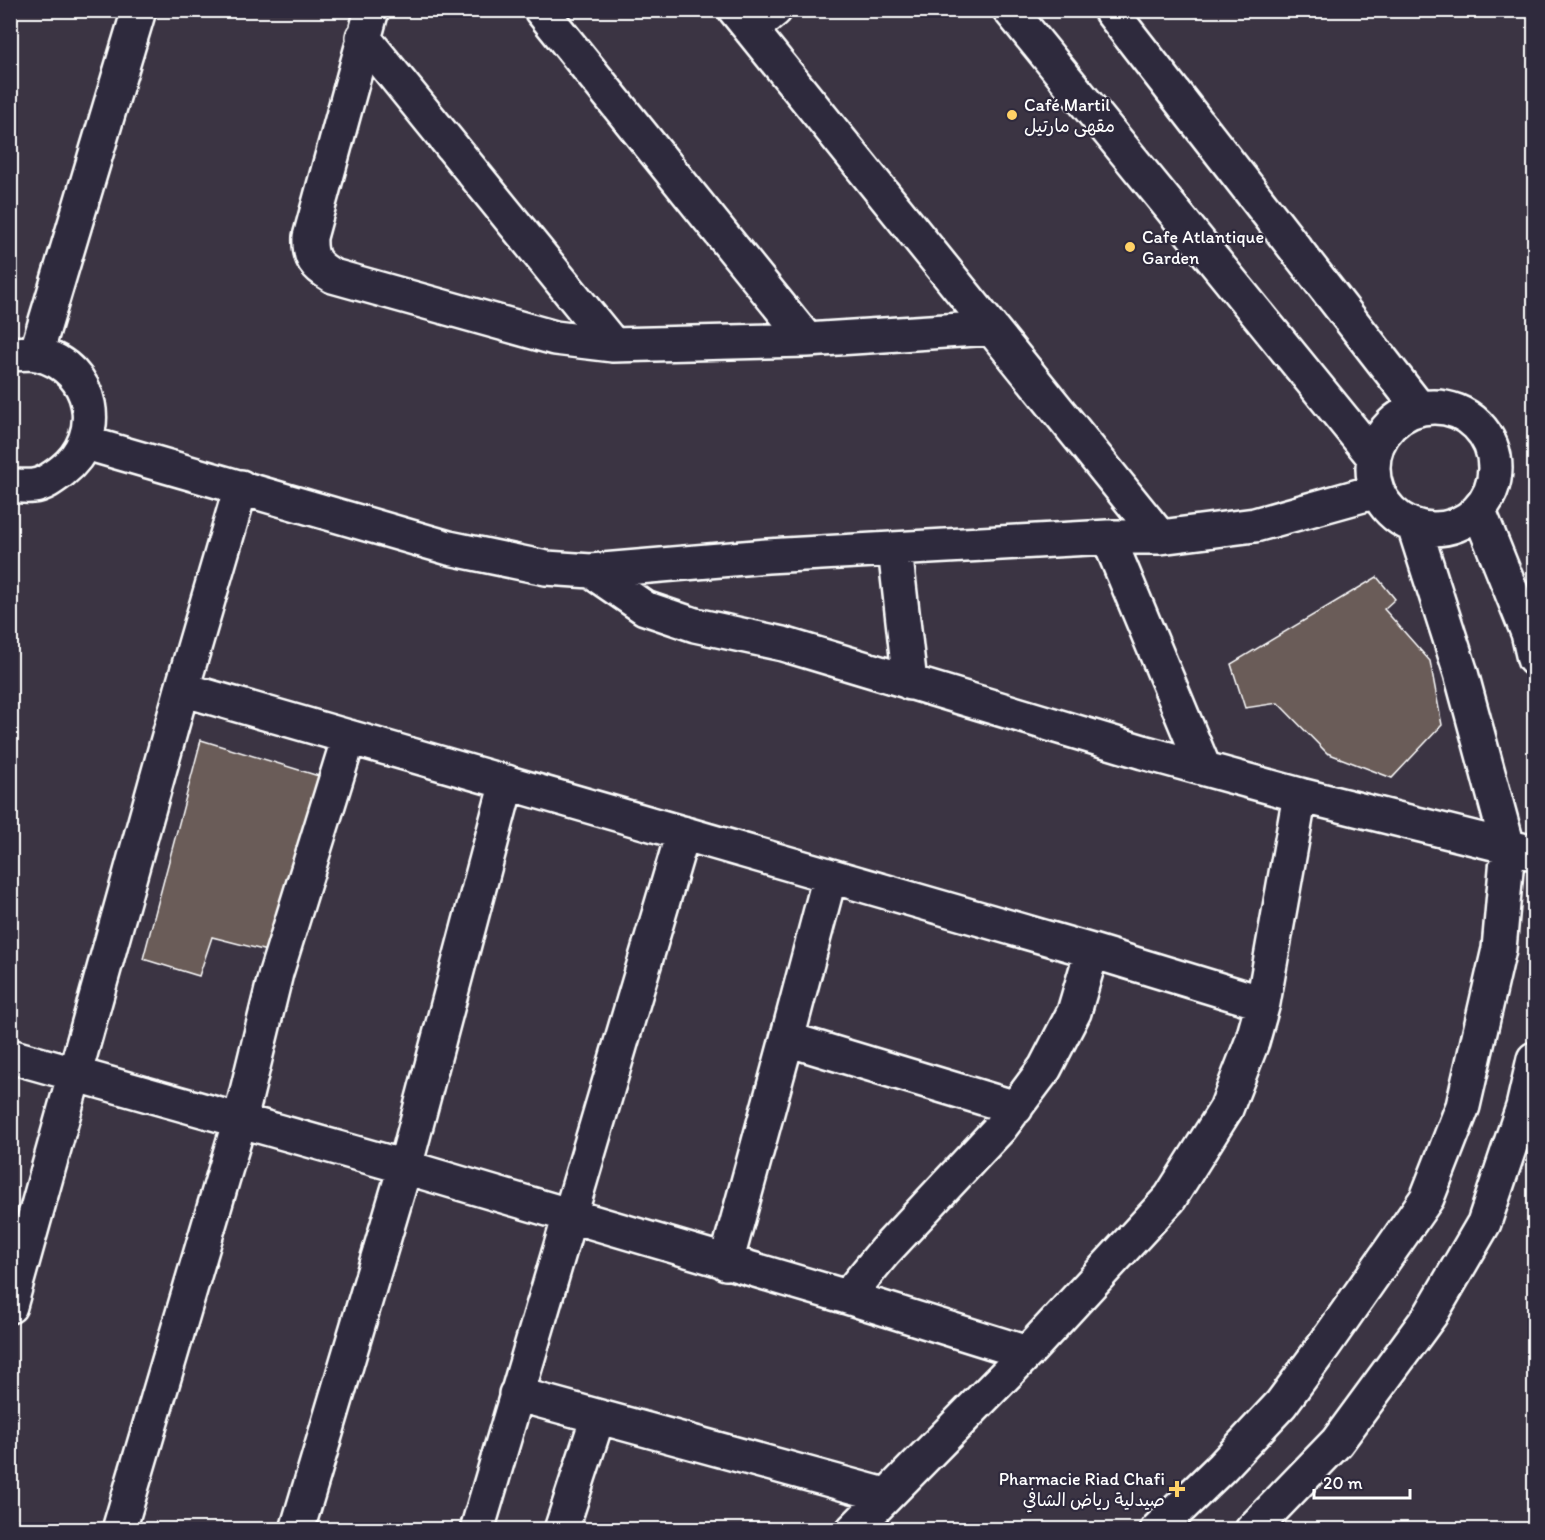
<svg xmlns="http://www.w3.org/2000/svg" width="1545" height="1540" font-family="Itim,'Playpen Sans Arabic',sans-serif">
<style>
.building{fill:#6b5c59;stroke:#fff;stroke-width:1.5}
.lines{fill:none;stroke-linecap:round;stroke-linejoin:round}
.minor-casing{stroke:#fff;stroke-width:38}
.minor{stroke:#2f2a3d;stroke-width:33}
.poi-dot{fill:#ffd166;stroke:#2f2a3d;stroke-width:2}
.labels{text-anchor:middle;dominant-baseline:central;stroke-width:4.5;stroke-linejoin:round;paint-order:stroke}
.poi-label{font-size:18px;fill:#fff;stroke:#2f2a3d;text-anchor:start}
</style>
<rect width="100%" height="100%" fill="#3b3443"/>
<filter id="ink" filterUnits="userSpaceOnUse"><feTurbulence type="fractalNoise" baseFrequency=".0167" numOctaves="2"/><feDisplacementMap in="SourceGraphic" scale="12" xChannelSelector="R" yChannelSelector="G"/><feConvolveMatrix kernelMatrix="1 2 1 2 8 2 1 2 1" color-interpolation-filters="sRGB"/></filter>
<g filter="url(#ink)">
<path class="building" d="M1377 577 1395 599 1384 609 1430 661 1442 725 1392 778 1327 753 1278 703 1245 708 1231 664Z
M201 740 322 777 267 951 212 937 199 976 143 959Z"/>
<g class="lines">
<defs>
<path id="minor" d="M372 10 310 237C309 258 315 266 333 276L555 338 613 345 807 340 991 328
M541 10 807 340
M735 10 1160 537
M1010 10 1373 456
M1110 10 1419 408
M751 30 775 10
M363 37 613 345
M10 354C19 354 30 352 38 354 95 368 107 436 62 471 54 477 44 485 33 486 26 487 18 486 10 485
M36 354 139 10
M1373 468a61 61 0 1 1 122 0a61 61 0 1 1-122 0Z
M86 443 449 548 546 568 591 571 767 556 1108 537H1160L1255 525 1377 491
M1479 511 1528 633 1534 659
M1108 537 1204 768
M895 549 910 683
M591 571 645 608 695 625 783 644 1143 752 1300 795 1534 853
M182 689 1092 951 1263 1003
M787 1039 1016 1108
M10 1056 405 1167 847 1297 1027 1353
M726 1263 787 1039 830 876
M847 1297 884 1252 1000 1128 1045 1068 1074 1012 1092 951
M10 1306 182 689 241 487
M516 1394 885 1495
M562 1527 598 1417
M119 1530 240 1120 276 973 349 737
M297 1530 405 1167 507 782
M477 1530 683 833
M853 1530 1027 1353 1170 1198 1226 1109 1252 1042 1263 1003 1300 795
M1157 1530 1222 1467 1281 1404 1323 1347 1427 1198 1463 1106 1499 949 1508 847 1461 673 1414 526
M1252 1530 1337 1442 1431 1314 1484 1223 1523 1107 1534 1059"/>
</defs>
<use href="#minor" class="minor-casing"/>
<use href="#minor" class="minor"/>
</g>
</g>
<g class="poi-dot">
<circle cx="1012" cy="115" r="6"/>
<circle cx="1130" cy="247" r="6"/>
<path d="M1174 1480h6v6h6v6h-6v6h-6v-6h-6v-6h6z"/>
</g>
<g class="labels">
<g class="poi-label">
<text x="1024" y="105">Café Martil<tspan x="1024" dy="21">مقهى مارتيل</tspan></text>
<text x="1142" y="237">Cafe Atlantique<tspan x="1142" dy="21">Garden</tspan></text>
<text x="1165" y="1479" text-anchor="end">Pharmacie Riad Chafi<tspan x="1165" dy="21">صيدلية رياض الشافي</tspan></text>
</g>
</g>
<rect width="1545" height="1540" fill="none" stroke="#2f2a3d" stroke-width="36"/>
<rect x="18" y="18" width="1509" height="1504" fill="none" stroke="#fff" stroke-width="2" filter="url(#ink)"/>
<path d="M1314 1489v9h96v-9" fill="none" stroke="#ffffff" stroke-width="3"/>
<text x="1323" y="1489" font-size="18" fill="#ffffff" stroke="#2f2a3d" stroke-width="4.5" paint-order="stroke">20 m</text>
</svg>
